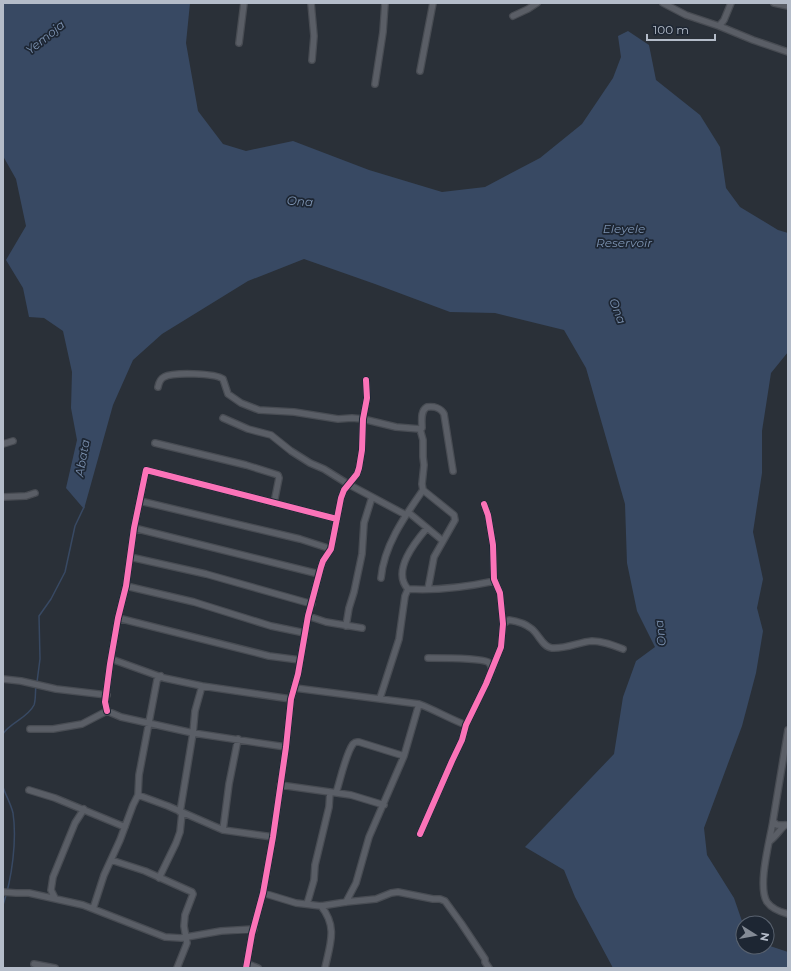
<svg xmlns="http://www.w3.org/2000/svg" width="791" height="971" font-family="Montserrat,sans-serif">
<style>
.water{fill:#384963}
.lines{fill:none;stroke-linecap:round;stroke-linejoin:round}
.stream{stroke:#384963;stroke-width:1.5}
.minor-casing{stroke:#484c53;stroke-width:8}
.minor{stroke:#5a5e66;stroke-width:5.5}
.cycleway-casing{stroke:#1d2633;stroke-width:8}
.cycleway{stroke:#fb73b8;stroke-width:6}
.labels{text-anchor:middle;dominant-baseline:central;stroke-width:3.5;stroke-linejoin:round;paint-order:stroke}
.water-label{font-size:12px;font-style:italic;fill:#7c92b1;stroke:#1d2633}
</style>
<rect width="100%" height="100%" fill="#2a3038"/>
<path class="water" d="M3 3H190L186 43 198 111 223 144 246 151 293 141 369 170 442 192 485 187 540 158 582 124 613 78 621 57 618 36 628 31 649 45 656 80 700 115 720 147 726 188 740 207 778 230 788 233V352L771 373 762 431V473L753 532 763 579 757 608 763 631 756 673 742 726 704 828 707 855 734 898 743 924V947H767V945L788 952V968H613L575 897 564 870 525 847 614 754 623 697 636 661 655 647 637 611 627 563 625 504 586 368 564 330 495 313 450 312 375 284 304 259 248 281 162 334 133 360 113 405 84 509 66 488 77 440 71 408 72 372 63 331 44 318 29 317 23 288 6 260 26 226 16 179 3 156Z"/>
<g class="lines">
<path class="stream" d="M37 682 40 659 39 616 51 599 65 572 75 526 84 507
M3 734C9 723 28 718 34 705 36 700 35 692 36 686
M3 787C6 796 11 804 13 813 17 840 12 879 3 905"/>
<defs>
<path id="minor" d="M311 3 314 36 312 60
M663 3 686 15 719 26 724 20 731 3
M774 3 788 6
M513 16 528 9 537 3
M719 26 753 40 788 52
M239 43 244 3
M420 71 433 3
M375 84 383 32 385 3
M158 387C159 382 160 379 164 377 173 372 215 373 223 379L228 394 241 403 259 410 294 412 338 419 352 418 363 419 396 427 420 429
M223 418 248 429 271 435 291 451 310 463 324 469 348 484 406 515
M155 443 246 465 278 475 279 478 274 503
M3 444 13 441
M3 497 26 496 35 493
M140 501 300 539 331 549
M408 512 443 541
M134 528 319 574
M427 528C416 541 391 571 408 589 437 591 466 587 495 581
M130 557 206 574 312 604
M381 578C384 545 405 516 423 490
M126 586 194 602 271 626 305 633
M428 589 434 557 455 520 454 515 423 490 422 484 424 465 423 457V440L420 429 422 428C422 421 420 411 427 407 434 406 441 408 444 414L453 471
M308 616 326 622 362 628
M118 618 269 656 300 660
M503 624 509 620C516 621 526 624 532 629 539 635 543 647 552 648 566 649 579 642 592 641 603 641 613 645 623 649
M346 626 349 608 354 592 362 554 364 523 372 497
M428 658C439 658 480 658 488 662 491 664 491 667 492 670
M111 661 114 660 164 678 202 686 291 699
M3 679 21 681 56 689 107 695
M295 688 419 704C435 710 450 719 466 725
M380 698 399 639 405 596 408 589
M107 711 105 702 110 664 118 618 126 586 134 528 146 470 337 519
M30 729H53L82 724 107 711 121 717 193 733 286 747
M788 730 773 821 777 825H788
M280 785 351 795 384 805
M29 790 55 798 125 827
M336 793C340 781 346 753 353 744 356 741 356 742 359 742L404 756
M138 795 168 806 223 830 273 837
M180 812 193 733 195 711 202 686
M773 821C770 840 757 886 767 902 772 909 780 912 788 914
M223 830 229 784 238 739
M420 834 452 761 462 740 466 725 486 684 501 647 503 624 500 593 494 579 493 545 488 515 484 504
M770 841C776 836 779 831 785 825
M111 860 145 871 192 892 193 894 185 915 184 926 187 943 177 968
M159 878 176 843 180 832 182 813
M3 892 16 893H29L83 905 165 937 181 938 221 931 254 929
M263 893 296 903 321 906 346 902 376 899 391 893 398 892 433 899H440L445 901 461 923 485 959V962L489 968
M55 898 51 890 53 877 75 823 84 809
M346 902 356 883 369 837 404 756 419 704
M307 904 314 880 315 865 329 807 330 792
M321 906C338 927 330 944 325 968
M93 909 104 875 120 840 133 805 138 795 139 775 157 680 161 676
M34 964 55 968
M248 964 258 968
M246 968 252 934 263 893 273 837 286 747 291 699 298 674 308 616 321 567 323 561 331 549 341 498 344 490 357 474 359 468 362 450 363 419 367 398 366 380"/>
</defs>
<use href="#minor" class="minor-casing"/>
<use href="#minor" class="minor"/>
<defs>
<path id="cycleway" d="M107 711 105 702 110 664 118 618 126 586 134 528 146 470 337 519
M420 834 452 761 462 740 466 725 486 684 501 647 503 624 500 593 494 579 493 545 488 515 484 504
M246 968 252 934 263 893 273 837 286 747 291 699 298 674 308 616 321 567 323 561 331 549 341 498 344 490 357 474 359 468 362 450 363 419 367 398 366 380"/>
</defs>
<use href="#cycleway" class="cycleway-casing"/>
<use href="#cycleway" class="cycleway"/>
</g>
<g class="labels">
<g class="water-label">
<text transform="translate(45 37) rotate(-39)">Yemoja</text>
<text transform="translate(300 201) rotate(4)">Ona</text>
<text x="624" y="228">Eleyele<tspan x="624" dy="14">Reservoir</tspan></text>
<text transform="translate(618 311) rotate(69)">Ona</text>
<text transform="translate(82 458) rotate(-80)">Abata</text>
<text transform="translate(660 633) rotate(-97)">Ona</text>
</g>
</g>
<rect width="791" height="971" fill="none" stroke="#b4bcc9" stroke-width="8"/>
<g transform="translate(755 935) rotate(101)"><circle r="19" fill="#1d2633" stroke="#59626f"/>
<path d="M0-3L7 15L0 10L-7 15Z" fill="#848b96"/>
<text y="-6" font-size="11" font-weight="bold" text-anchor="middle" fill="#b4bcc9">N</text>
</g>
<path d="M647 34v6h68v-6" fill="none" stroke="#b4bcc9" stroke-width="2"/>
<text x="653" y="34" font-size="12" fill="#b4bcc9" stroke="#1d2633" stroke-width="3" paint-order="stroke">100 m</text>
</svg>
